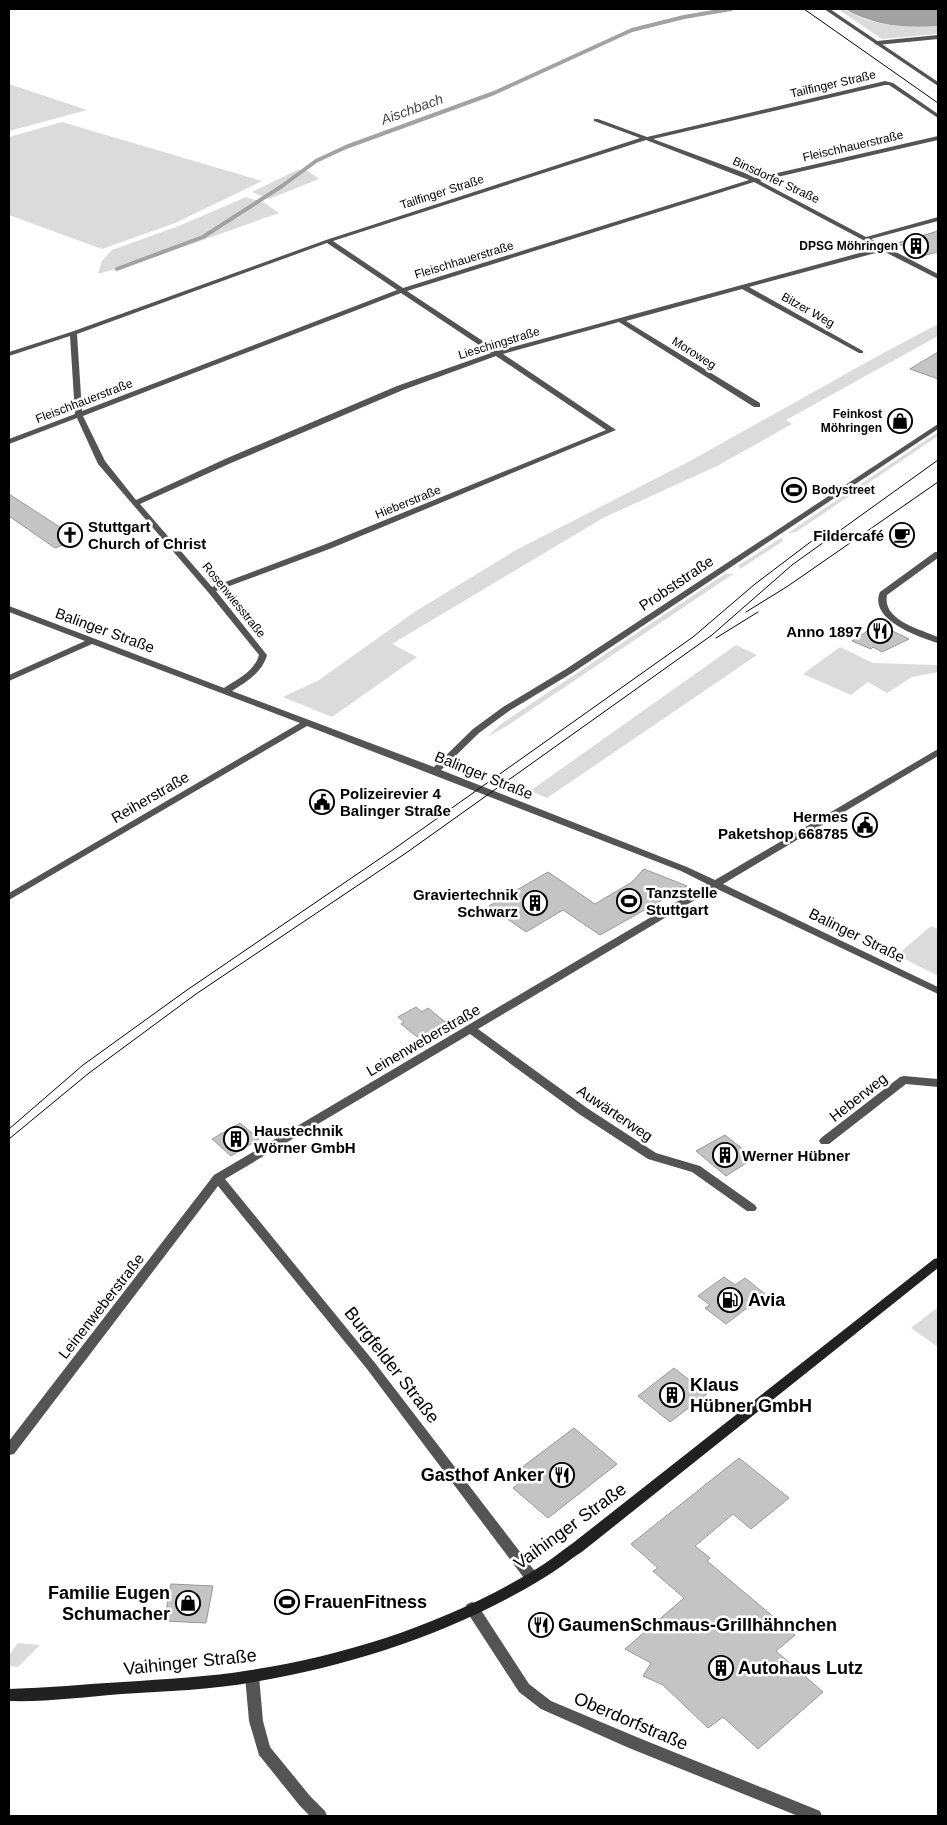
<svg xmlns="http://www.w3.org/2000/svg" width="947" height="1825" font-family="Helvetica,sans-serif">
<style>
.green{fill:#dbdbdb}
.water{fill:#a2a2a2}
.lines{fill:none;stroke-linecap:round;stroke-linejoin:round}
.stream{stroke:#a2a2a2;stroke-width:4}
.building{fill:#c4c4c4;stroke:#989898}
.minor{fill:#545454;fill-rule:evenodd}
.tertiary{fill:#545454;fill-rule:evenodd}
.secondary{fill:#212121;fill-rule:evenodd}
.tram{stroke:#000;stroke-width:1}
.labels{text-anchor:middle;dominant-baseline:central;stroke-width:5;stroke-linejoin:round;paint-order:stroke}
.far-street-label{font-size:12px;fill:#000;stroke:#fff}
.far-poi-label{font-size:12px;font-weight:bold;fill:#000;stroke:#fff;text-anchor:end}
.far-water-label{font-size:14px;font-style:italic;fill:#434343;stroke:#fff}
.poi-label{font-size:15px;font-weight:bold;fill:#000;stroke:#fff;text-anchor:start}
.street-label{font-size:15px;fill:#000;stroke:#fff}
.near-poi-label{font-size:18px;font-weight:bold;fill:#000;stroke:#fff;text-anchor:start}
.near-street-label{font-size:18px;fill:#000;stroke:#fff}
</style>
<rect width="100%" height="100%" fill="#fff"/>
<path class="green" d="M838 9C850 9 859 19 871 21 892 27 916 27 938 26V34L882 39Z
M9 84 87 110 9 131Z
M62 122 262 181 175 223 102 249 9 215V137Z
M297 170 308 171 319 179 269 199 252 192Z
M246 197 265 203 279 213 149 259 98 274 102 261 112 250 179 226Z
M938 324V336L786 420 792 424 717 466 603 518 392 644 417 657 332 717 283 697 319 680 416 611 516 550 690 461 876 357Z
M938 432V436L796 532 788 533Z
M781 538 783 541 740 569 739 565Z
M725 574H733L507 726 487 737 501 724Z
M736 645 757 655 547 798 530 791Z
M840 647 873 663 938 665V672L912 677 887 693 868 682 851 695 803 674Z
M931 926 938 929V976L897 955Z
M938 1307V1347L911 1328Z
M18 1643 40 1645 18 1667 9 1666V1655Z"/>
<path class="water" d="M845 9H938V26C904 28 874 26 845 9Z"/>
<g class="lines">
<path class="stream" d="M117 269 203 237 282 186 316 161 346 147 494 93 632 30 684 17 731 9"/>
</g>
<path class="building" d="M938 231V252L922 256 897 243Z
M938 352V379L910 369Z
M9 494 78 539 55 548 9 516Z
M878 624 909 639 882 652 873 647 871 649 852 641Z
M644 869 687 886 600 935 563 910 526 932 489 906 548 872 595 904 632 882Z
M416 1007 422 1012 428 1008 448 1024 421 1040 401 1024 404 1022 398 1017Z
M240 1123 259 1139 231 1156 212 1139Z
M725 1135 754 1158 726 1176 696 1151Z
M724 1277 735 1285 745 1278 765 1294 726 1324 705 1308 710 1305 698 1296Z
M674 1368 707 1394 670 1422 638 1396Z
M574 1428 617 1464 548 1518 513 1488 525 1478 517 1471Z
M739 1458 789 1498 751 1529 733 1514 695 1546 710 1558 707 1561 795 1635 776 1651 823 1692 758 1749 723 1717 708 1728 663 1685 643 1676 651 1663 625 1649 684 1598 653 1571 658 1568 631 1544Z
M171 1584 213 1586 206 1623 164 1621Z"/>
<g class="lines">
<path class="minor" d="M938 35V39L877 45 874 43 877 41Z
M885 81 893 83 938 114V118L889 85H885L653 139 745 173 755 178 938 136V140L760 181 866 237 938 217V221L871 239 938 274V279L883 251 749 287 863 351V353H859L742 289 626 321 760 403V407H754L619 322 503 354 616 430 332 548 216 591 267 655C262 673 247 681 232 691L434 767 473 729 503 707 566 669 938 424V429L572 673 509 711 479 733 441 770 687 867 715 880 938 749V756L723 884 938 987V994L715 888 478 1029 587 1108 656 1153 700 1166 755 1205 757 1208 755 1211H747L692 1172 648 1159 579 1114 470 1034 225 1179 375 1363 537 1574 539 1578 537 1582 532 1584 527 1582 367 1369 218 1186 14 1454 9 1455V1441L214 1175 707 884 681 871 307 726 9 900V893L300 723 92 644 9 681V675L85 641 9 612V606L224 688C238 679 254 672 259 655L208 592 98 464 77 418 9 444V439L75 414 70 336 9 356V352L71 332 326 240 640 138 594 121V119H598L647 137ZM646 140 749 180 403 288 333 241ZM754 182 878 248 498 351 407 291ZM327 243 397 290 82 411 77 334ZM401 293 491 353 397 386 225 459 136 500 105 461 83 416ZM496 356 606 430 326 544 212 587 140 504 231 463 403 390Z
M935 552H938V558L887 595C882 620 920 629 938 637V643C918 637 868 619 880 592Z
M904 1076 938 1079V1087L906 1084 829 1144H821L819 1141 821 1138 900 1077Z
M472 1602 477 1604 529 1684 551 1701 639 1738 820 1811 822 1816H798L629 1748 541 1709 519 1692 467 1612 465 1608 467 1604Z
M252 1670 257 1672 259 1676 263 1721 270 1747 310 1796 325 1811 327 1816H310L300 1806 259 1755 249 1721 245 1676 247 1672Z"/>
<path class="tertiary" d="M824 9H830L938 82V86Z"/>
<path class="secondary" d="M938 1258V1268L583 1551C569 1560 556 1571 542 1579 455 1632 354 1665 254 1682 211 1690 166 1691 122 1694 85 1697 47 1702 9 1701V1689C47 1688 85 1684 123 1682 166 1679 209 1677 251 1670 349 1655 448 1622 533 1571 547 1563 560 1552 573 1543L934 1259Z"/>
<path class="tram" d="M804 9 938 103
M746 612 788 586 938 482
M716 638 758 612
M9 1129 83 1065 187 990 394 849 693 637 755 584 821 534
M9 1139 89 1073 196 994 406 853 712 635 792 565 938 460"/>
</g>
<defs>
<symbol id="building-ring" viewBox="-11 -11 22 22"><circle r="9.5" fill="#fff" stroke="#000" stroke-width="1.5"/><path d="M-4-6H4V6H1V3H-1V6H-4ZM-2.5-4.3h1.7v1.8h-1.7ZM.8-4.3h1.7v1.8H.8ZM-2.5-1h1.7V.8h-1.7ZM.8-1h1.7V.8H.8Z" fill="#000"/></symbol>
<symbol id="shop-ring" viewBox="-11 -11 22 22"><circle r="9.5" fill="#fff" stroke="#000" stroke-width="1.5"/><path d="M-5-2.5h2.3a2.7 3.5 0 0 1 5.4 0H5L5.5 6h-11ZM-1.5-2.5h3a1.5 2.3 0 0 0-3 0Z" fill="#000"/></symbol>
<symbol id="stadium-ring" viewBox="-11 -11 22 22"><circle r="9.5" fill="#fff" stroke="#000" stroke-width="1.5"/><path d="M0-5a6.5 5 0 1 0 0 10a6.5 5 0 1 0 0-10ZM-3.5-1.8h7v3.6h-7Z" fill="#000"/></symbol>
<symbol id="church-ring" viewBox="-11 -11 22 22"><circle r="9.5" fill="#fff" stroke="#000" stroke-width="1.5"/><path d="M-1.2-6h2.4v3.5h3.3v2.4h-3.3V6h-2.4V-.1h-3.3v-2.4h3.3Z" fill="#000"/></symbol>
<symbol id="cafe-ring" viewBox="-11 -11 22 22"><circle r="9.5" fill="#fff" stroke="#000" stroke-width="1.5"/><path d="M-5.5-4.5H6V0H3Q3 3.5 0 3.5H-2.5Q-5.5 3.5-5.5 0ZM3-3.2v2h1.7v-2ZM-6 4.5H4V6H-6Z" fill="#000"/></symbol>
<symbol id="restaurant-ring" viewBox="-11 -11 22 22"><circle r="9.5" fill="#fff" stroke="#000" stroke-width="1.5"/><path d="M-5-6h1v4h1v-4h1v4h1v-4h1v5L-1.5 .5V6h-2V.5L-5-1ZM5-6V6H3V1.5H1.5Q1.5-4 5-6Z" fill="#000"/></symbol>
<symbol id="civic-ring" viewBox="-11 -11 22 22"><circle r="9.5" fill="#fff" stroke="#000" stroke-width="1.5"/><path d="M-.6-6.5H3V-4.5H.6V-3L4-1V1h2V6H-6V1h2V-1L-.6-3ZM-1.2 2.5V6h2.4V2.5Z" fill="#000"/></symbol>
<symbol id="fuel-ring" viewBox="-11 -11 22 22"><circle r="9.5" fill="#fff" stroke="#000" stroke-width="1.5"/><path d="M-5.5-6h7V0h2V4h1.3V-2.5L3-4.5l.8-.8L6-3V5H2.5V1h-1V6h-7ZM-4.2-4.7v3.2H.2V-4.7Z" fill="#000"/></symbol>
</defs>
<g fill-rule="evenodd">
<use href="#building-ring" x="902" y="232" width="28" height="28"/>
<use href="#shop-ring" x="886" y="407" width="28" height="28"/>
<use href="#stadium-ring" x="780" y="476" width="28" height="28"/>
<use href="#church-ring" x="56" y="521" width="28" height="28"/>
<use href="#cafe-ring" x="888" y="521" width="28" height="28"/>
<use href="#restaurant-ring" x="866" y="617" width="28" height="28"/>
<use href="#civic-ring" x="308" y="788" width="28" height="28"/>
<use href="#civic-ring" x="851" y="811" width="28" height="28"/>
<use href="#stadium-ring" x="615" y="887" width="28" height="28"/>
<use href="#building-ring" x="521" y="889" width="28" height="28"/>
<use href="#building-ring" x="222" y="1125" width="28" height="28"/>
<use href="#building-ring" x="711" y="1141" width="28" height="28"/>
<use href="#fuel-ring" x="716" y="1286" width="28" height="28"/>
<use href="#building-ring" x="658" y="1381" width="28" height="28"/>
<use href="#restaurant-ring" x="548" y="1461" width="28" height="28"/>
<use href="#stadium-ring" x="273" y="1588" width="28" height="28"/>
<use href="#shop-ring" x="174" y="1589" width="28" height="28"/>
<use href="#restaurant-ring" x="527" y="1611" width="28" height="28"/>
<use href="#building-ring" x="707" y="1654" width="28" height="28"/>
</g>
<g class="labels">
<g class="far-street-label">
<text transform="translate(833 84) rotate(-13)">Tailfinger Straße</text>
<text transform="translate(853 146) rotate(-13)">Fleischhauerstraße</text>
<text transform="translate(776 180) rotate(25)">Binsdorfer Straße</text>
<text transform="translate(442 192) rotate(-18)">Tailfinger Straße</text>
<text transform="translate(464 260) rotate(-17)">Fleischhauerstraße</text>
<text transform="translate(808 310) rotate(29)">Bitzer Weg</text>
<text transform="translate(499 343) rotate(-17)">Lieschingstraße</text>
<text transform="translate(694 353) rotate(32)">Moroweg</text>
<text transform="translate(84 401) rotate(-21)">Fleischhauerstraße</text>
<text transform="translate(408 502) rotate(-22)">Hieberstraße</text>
<text transform="translate(234 600) rotate(51)">Rosenwiesstraße</text>
</g>
<g class="far-poi-label">
<text x="898" y="246">DPSG Möhringen</text>
<text x="882" y="414">Feinkost<tspan x="882" dy="14">Möhringen</tspan></text>
<text x="812" y="490" text-anchor="start">Bodystreet</text>
</g>
<g class="far-water-label">
<text transform="translate(412 109) rotate(-20)">Aischbach</text>
</g>
<g class="poi-label">
<text x="88" y="526">Stuttgart<tspan x="88" dy="17">Church of Christ</tspan></text>
<text x="884" y="535" text-anchor="end">Fildercafé</text>
<text x="862" y="631" text-anchor="end">Anno 1897</text>
<text x="340" y="793">Polizeirevier 4<tspan x="340" dy="17">Balinger Straße</tspan></text>
<text x="848" y="816" text-anchor="end">Hermes<tspan x="848" dy="17">Paketshop 668785</tspan></text>
<text x="646" y="892">Tanzstelle<tspan x="646" dy="17">Stuttgart</tspan></text>
<text x="518" y="894" text-anchor="end">Graviertechnik<tspan x="518" dy="17">Schwarz</tspan></text>
<text x="254" y="1130">Haustechnik<tspan x="254" dy="17">Wörner GmbH</tspan></text>
<text x="742" y="1155">Werner Hübner</text>
</g>
<g class="street-label">
<text transform="translate(676 583) rotate(-34)">Probststraße</text>
<text transform="translate(105 630) rotate(20)">Balinger Straße</text>
<text transform="translate(484 775) rotate(22)">Balinger Straße</text>
<text transform="translate(150 797) rotate(-30)">Reiherstraße</text>
<text transform="translate(857 935) rotate(26)">Balinger Straße</text>
<text transform="translate(423 1040) rotate(-30)">Leinenweberstraße</text>
<text transform="translate(858 1097) rotate(-38)">Heberweg</text>
<text transform="translate(615 1113) rotate(34)">Auwärterweg</text>
<text transform="translate(101 1306) rotate(-52)">Leinenweberstraße</text>
</g>
<g class="near-poi-label">
<text x="748" y="1300">Avia</text>
<text x="690" y="1385">Klaus<tspan x="690" dy="21">Hübner GmbH</tspan></text>
<text x="544" y="1475" text-anchor="end">Gasthof Anker</text>
<text x="170" y="1593" text-anchor="end">Familie Eugen<tspan x="170" dy="21">Schumacher</tspan></text>
<text x="304" y="1602">FrauenFitness</text>
<text x="558" y="1625">GaumenSchmaus-Grillhähnchen</text>
<text x="738" y="1668">Autohaus Lutz</text>
</g>
<g class="near-street-label">
<text transform="translate(392 1365) rotate(52)">Burgfelder Straße</text>
<text transform="translate(570 1526) rotate(-36)">Vaihinger Straße</text>
<text transform="translate(190 1662) rotate(-6)">Vaihinger Straße</text>
<text transform="translate(631 1721) rotate(23)">Oberdorfstraße</text>
</g>
</g>
<rect width="947" height="1825" fill="none" stroke="#000000" stroke-width="20"/>
</svg>
